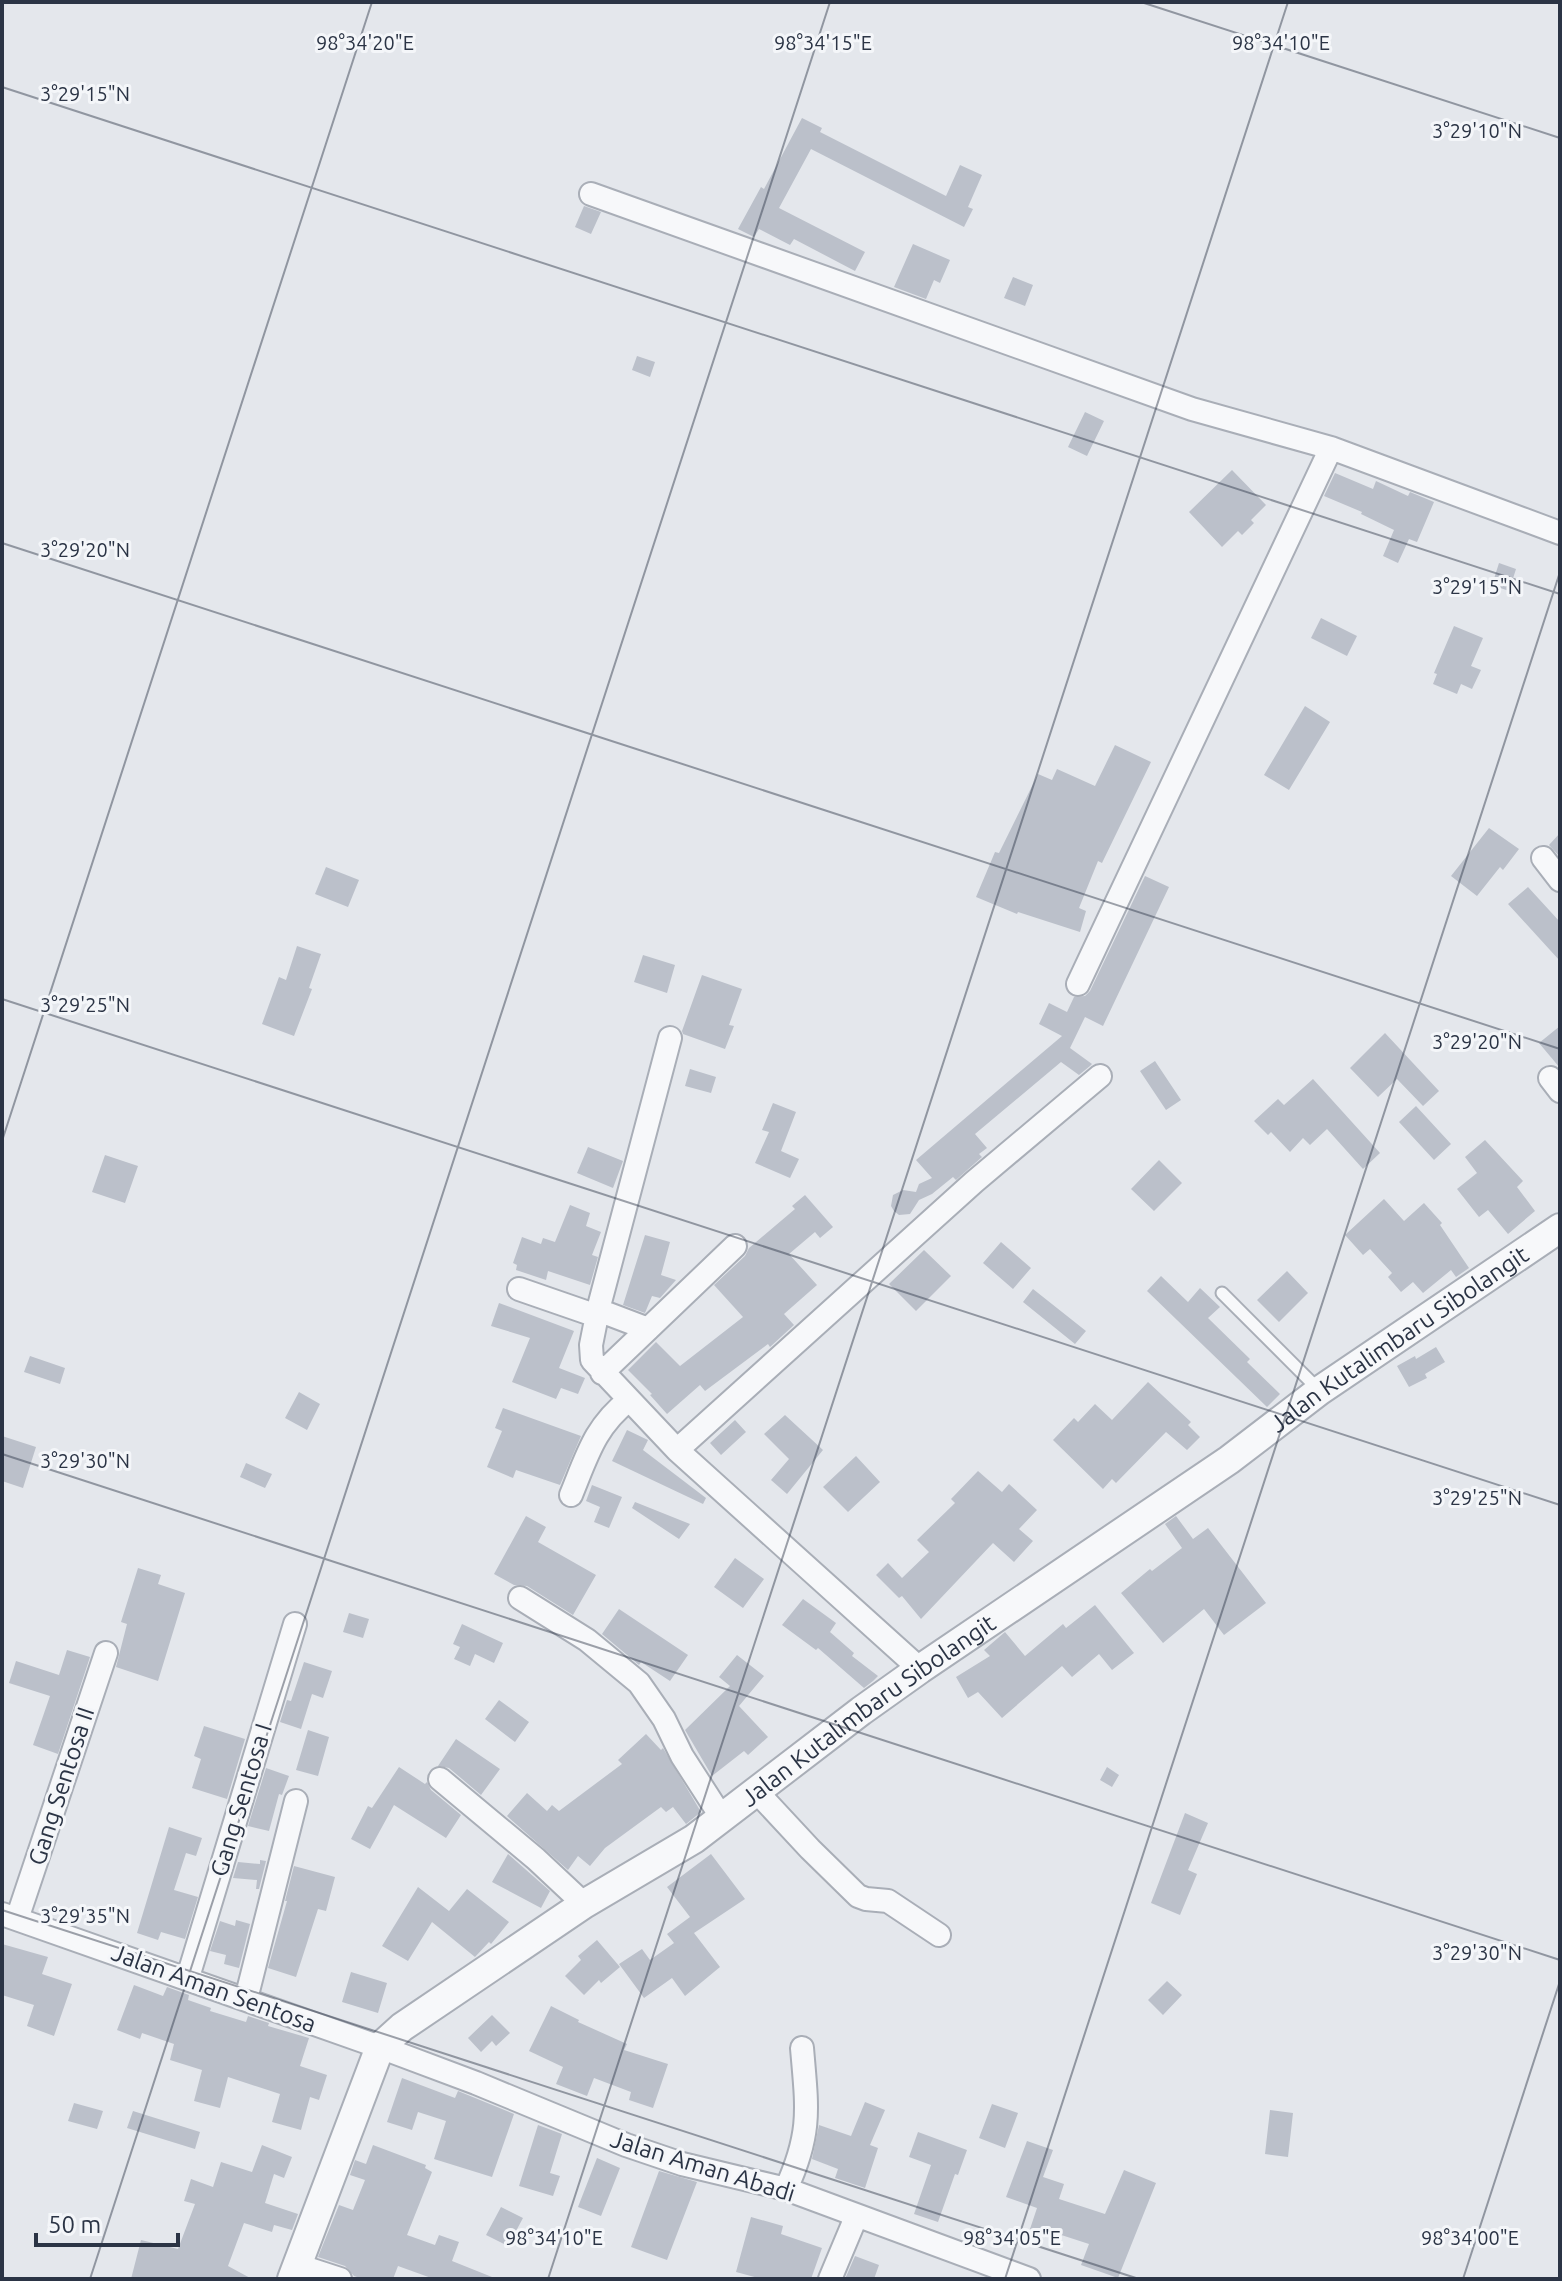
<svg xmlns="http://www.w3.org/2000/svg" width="1562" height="2281" font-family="Ubuntu,sans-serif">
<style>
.building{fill:#bbc0ca}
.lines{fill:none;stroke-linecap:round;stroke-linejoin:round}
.service-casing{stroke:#a9aeb7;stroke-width:15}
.minor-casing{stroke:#a9aeb7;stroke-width:26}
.tertiary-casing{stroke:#a9aeb7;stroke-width:32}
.service{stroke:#f7f8fa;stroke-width:11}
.minor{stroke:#f7f8fa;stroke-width:22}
.tertiary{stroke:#f7f8fa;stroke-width:28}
.ticks{fill:none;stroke:#2b3445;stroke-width:2;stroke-opacity:0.45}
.labels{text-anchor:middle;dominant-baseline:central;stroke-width:6;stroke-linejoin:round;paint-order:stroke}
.street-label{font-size:24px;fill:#2b3445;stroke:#f4f6f9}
.ticks-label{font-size:20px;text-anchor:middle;fill:#2b3445;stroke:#f4f6f9;stroke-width:6;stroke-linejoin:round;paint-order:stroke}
</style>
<rect width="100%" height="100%" fill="#e4e7ec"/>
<path class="building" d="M802 118 822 128 820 132 946 196 960 165 982 175 968 207 973 209 964 227 811 149 779 208 865 252 855 271 794 239 790 245 759 229 754 237 738 229 761 187 764 189Z
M584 206 601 212 591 234 575 227Z
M913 244 950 260 940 283 934 280 926 299 894 287Z
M1013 277 1033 285 1025 306 1004 298Z
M637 356 655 362 650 377 632 370Z
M1085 412 1104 421 1087 456 1068 447Z
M1232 470 1266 505 1251 520 1254 523 1242 535 1238 531 1222 547 1189 512Z
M1335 473 1373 489 1376 481 1408 496 1410 492 1434 502 1417 542 1409 539 1398 563 1383 556 1394 530 1361 514 1362 512 1324 496Z
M1499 563 1516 569 1509 591 1492 585Z
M1321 618 1357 636 1347 656 1311 638Z
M1454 626 1483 638 1471 666 1481 670 1472 689 1461 684 1457 694 1433 684 1437 674 1434 673Z
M1305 706 1330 722 1289 790 1264 775Z
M1115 745 1151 762 1102 863 1098 861 1079 908 1086 911 1080 932 1018 912 1017 914 976 897 995 852 999 853 1038 774 1052 780 1057 769 1095 786Z
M1489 828 1519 849 1503 870 1500 867 1477 896 1451 876Z
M1560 833V857L1549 845Z
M326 867 359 880 348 907 315 894Z
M1145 876 1169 887 1103 1026 1085 1017 1070 1048 1092 1064 1090 1066 1079 1075 1061 1062 975 1134 987 1148 979 1154 982 1157 956 1180 953 1177 932 1194 919 1200 910 1214 899 1215 894 1211 891 1206 893 1195 903 1190 916 1192 919 1184 932 1178 916 1160 1062 1036 1039 1024 1049 1003 1067 1012 1074 997 1085 996 1090 991Z
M1528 887 1560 922V961L1508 904Z
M297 946 321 954 309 988 312 989 294 1036 262 1024 279 977 286 980Z
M643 955 675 965 667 993 634 982Z
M702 975 742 989 729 1025 734 1026 725 1049 683 1034 682 1031Z
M1560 1026V1068L1539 1043Z
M1385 1033 1439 1091 1423 1106 1397 1079 1378 1097 1350 1068Z
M1155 1061 1181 1100 1166 1110 1140 1071Z
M690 1069 716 1077 711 1093 685 1086Z
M1313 1079 1380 1153 1363 1169 1327 1129 1310 1145 1303 1138 1290 1152 1271 1132 1268 1135 1254 1121 1278 1099 1284 1105Z
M773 1103 796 1112 781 1151 799 1159 790 1178 755 1163 769 1132 762 1130Z
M1416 1106 1451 1144 1434 1160 1399 1122Z
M1485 1140 1523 1181 1517 1187 1535 1211 1508 1234 1488 1210 1479 1217 1457 1189 1477 1173 1465 1157Z
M588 1147 623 1161 613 1188 577 1173Z
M105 1155 138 1166 125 1203 92 1192Z
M1159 1160 1182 1183 1154 1211 1131 1189Z
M805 1195 833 1227 820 1238 815 1232 789 1254 817 1285 784 1314 794 1325 770 1347 768 1344 705 1391 700 1385 667 1414 650 1395 652 1394 628 1370 656 1342 680 1366 743 1317 714 1285 745 1256 749 1248 795 1209 792 1206Z
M1384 1199 1404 1221 1424 1203 1442 1223 1440 1225 1469 1268 1456 1277 1451 1270 1423 1293 1413 1282 1401 1292 1388 1277 1392 1273 1370 1249 1363 1255 1345 1235Z
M570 1205 590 1213 586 1226 601 1232 592 1255 598 1257 590 1285 548 1271 546 1280 516 1270 517 1265 513 1263 522 1237 541 1244 543 1238 555 1242Z
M645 1235 670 1242 661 1275 676 1280 660 1298 652 1296 645 1313 623 1305Z
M1001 1242 1031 1268 1013 1289 983 1263Z
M924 1250 951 1276 916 1311 889 1284Z
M1287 1271 1308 1293 1279 1322 1257 1300Z
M1161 1276 1188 1302 1200 1288 1220 1307 1208 1318 1250 1359 1247 1362 1280 1394 1267 1407 1147 1291Z
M1033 1289 1086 1331 1075 1344 1023 1302Z
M499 1303 574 1331 559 1368 585 1378 578 1394 561 1388 556 1399 512 1382 530 1338 491 1326Z
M1436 1347 1445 1362 1425 1374 1427 1378 1409 1387 1397 1366 1415 1356 1416 1359Z
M30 1356 65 1368 60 1384 24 1372Z
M1148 1382 1191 1422 1188 1425 1200 1437 1187 1450 1166 1432 1116 1483 1112 1479 1103 1489 1053 1440 1074 1418 1078 1422 1095 1404 1112 1420Z
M299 1392 320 1404 307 1430 285 1418Z
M503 1408 581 1436 560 1485 516 1470 513 1478 487 1467 502 1431 495 1428Z
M785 1415 823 1450 787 1494 771 1480 789 1459 764 1434Z
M735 1420 746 1432 721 1455 710 1443Z
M627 1430 648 1440 643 1450 706 1498 703 1504 612 1461Z
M2 1436 36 1447 23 1488 2 1481Z
M856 1456 880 1482 848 1512 823 1487Z
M246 1463 272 1474 265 1488 240 1477Z
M978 1471 1002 1492 1009 1484 1037 1510 1019 1529 1033 1541 1014 1562 993 1543 921 1619 902 1596 899 1598 876 1575 888 1563 902 1578 929 1552 917 1540 955 1503 951 1499Z
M592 1485 622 1497 609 1528 594 1522 600 1507 586 1501Z
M635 1502 690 1524 679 1539 632 1508Z
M526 1516 546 1527 538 1542 596 1575 573 1615 527 1586 514 1585 494 1574Z
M1176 1516 1193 1539 1208 1528 1266 1603 1224 1635 1204 1609 1163 1643 1121 1593 1150 1569 1152 1571 1182 1548 1165 1524Z
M735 1558 764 1579 743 1608 714 1587Z
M138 1568 161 1575 158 1584 185 1593 158 1681 116 1667 127 1624 121 1622Z
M803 1599 836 1623 830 1632 854 1653 852 1656 878 1676 873 1681 864 1688 818 1648 816 1650 782 1625Z
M1095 1605 1134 1653 1112 1670 1099 1654 1072 1677 1062 1666 1002 1718 978 1692 968 1698 956 1677 990 1656 984 1650 1005 1632 1025 1656 1063 1624 1066 1628Z
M619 1609 688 1655 670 1681 641 1662 639 1665 602 1634Z
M349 1613 369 1619 363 1638 343 1632Z
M462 1624 503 1643 494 1663 475 1654 470 1666 454 1659 460 1647 453 1644Z
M67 1650 90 1657 58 1754 33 1745 50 1696 9 1683 16 1661 59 1675Z
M737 1655 764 1676 739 1706 768 1737 748 1755 744 1751 712 1776 685 1730 730 1686 719 1677Z
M304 1662 332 1671 323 1698 312 1694 301 1729 280 1722 287 1700 291 1701Z
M499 1700 529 1722 515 1742 485 1719Z
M204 1726 245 1739 227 1799 192 1788 201 1759 194 1756Z
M308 1730 329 1737 318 1776 296 1770Z
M646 1734 661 1750 663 1748 701 1812 686 1824 673 1807 666 1812 661 1807 605 1848 590 1866 578 1856 568 1870 507 1816 527 1793 547 1811 552 1805 559 1811 622 1764 618 1760Z
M456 1739 500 1769 481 1795 449 1768 438 1766Z
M399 1767 425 1784 427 1782 431 1790 461 1815 446 1838 394 1805 370 1849 351 1839 368 1806 372 1808Z
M1107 1767 1119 1775 1112 1787 1100 1780Z
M266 1768 289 1776 282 1795 279 1794 269 1831 248 1826Z
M1185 1813 1208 1823 1188 1870 1197 1874 1180 1915 1151 1903Z
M169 1827 202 1838 196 1856 186 1853 174 1890 198 1897 185 1939 161 1932 158 1940 137 1933Z
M508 1854 550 1891 541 1908 492 1882Z
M711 1854 745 1899 694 1933 720 1967 685 1996 672 1978 644 1998 619 1964 642 1949 650 1960 674 1943 667 1934 690 1917 667 1887Z
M260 1860 266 1861 259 1889H256L257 1880 233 1878 238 1862 260 1864Z
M294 1866 335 1877 326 1911 318 1909 296 1977 268 1968 287 1901H285Z
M418 1887 449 1911 467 1889 509 1922 491 1944 489 1942 475 1957 432 1922 408 1961 382 1946Z
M236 1920 250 1924 239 1968 224 1964 226 1955 210 1951 220 1921 235 1926Z
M597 1940 620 1967 601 1983 599 1980 584 1995 565 1976 581 1960 578 1956Z
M2 1944 48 1957 42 1974 72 1984 54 2036 27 2026 34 2005 2 1995Z
M351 1972 387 1983 378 2013 342 2002Z
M1167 1981 1182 1995 1163 2015 1148 2000Z
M134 1985 163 1996 167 1987 189 1995 188 2000 211 2008 210 2011 246 2022 248 2016 269 2023 268 2026 309 2038 300 2066 327 2075 319 2100 310 2097 301 2130 272 2122 280 2094 228 2077 220 2108 194 2101 202 2070 170 2060 174 2044 142 2033 140 2039 117 2030Z
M551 2006 579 2020 578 2022 627 2044 624 2050 668 2064 653 2108 629 2100 631 2092 594 2078 587 2096 556 2084 563 2067 529 2051Z
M492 2015 510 2033 496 2046 492 2041 481 2052 468 2038Z
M402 2078 455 2098 458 2091 514 2114 492 2177 434 2159 446 2121 418 2112 412 2130 387 2122Z
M865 2102 885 2110 870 2145 878 2148 865 2188 835 2178 838 2169 812 2159 819 2125 851 2136Z
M74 2103 103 2111 97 2129 68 2121Z
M992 2104 1018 2113 1005 2148 979 2138Z
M1270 2110 1293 2113 1288 2157 1265 2154Z
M133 2111 200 2132 195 2149 127 2128Z
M538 2125 562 2134 550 2173 560 2176 553 2196 519 2186Z
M918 2132 967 2150 958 2175 955 2174 938 2222 914 2214 931 2165 909 2157Z
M1027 2141 1053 2150 1043 2177 1064 2184 1059 2199 1105 2214 1124 2170 1156 2183 1118 2278 1081 2265 1089 2244 1049 2231 1047 2234 1030 2229 1037 2208 1006 2197Z
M262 2145 292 2157 284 2178 274 2174 265 2203 298 2214 292 2230 274 2225 272 2232 244 2223 228 2266 252 2279H131L141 2240 178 2249 195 2204 184 2201 191 2179 213 2187 221 2162 252 2172Z
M373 2145 426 2165 425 2168 432 2172 407 2235 435 2245 439 2235 459 2242 452 2261 497 2279H434L398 2266 393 2279H363L354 2276 345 2266 318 2257 339 2205 353 2210 365 2180 350 2175 355 2160 366 2164Z
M597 2158 620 2168 601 2216 578 2207Z
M659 2171 697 2182 667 2260 631 2247Z
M501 2207 523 2218 508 2246 486 2235Z
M751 2217 783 2226 781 2234 822 2248 811 2279H762L736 2272Z
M855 2256 879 2265 874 2279H845Z"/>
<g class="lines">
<defs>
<path id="service" d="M1222 1293 1319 1390"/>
<path id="minor" d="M591 194 1192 409 1331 448 1560 533
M1543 858 1560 880
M1078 984 1331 448
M670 1038 598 1310 591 1345 592 1360 677 1450 920 1669
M1550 1078 1560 1091
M519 1289 597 1316
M598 1310 648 1329
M602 1373 735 1246
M677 1450 974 1182 1100 1076
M571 1495C587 1456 595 1426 629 1400
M520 1598 587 1640 639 1683 664 1719 682 1756 722 1818
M440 1779 536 1859 584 1904
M757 1792 810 1849 858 1896 866 1899 888 1901 939 1935
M2 1914 380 2047 476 2083 626 2145 682 2164 786 2189 1029 2279
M17 1919 106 1653
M188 1977 295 1624
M246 1999 296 1801
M786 2189C812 2132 807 2108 802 2048
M297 2265 340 2279
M830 2279 856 2217"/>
<g id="tertiary">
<path id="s1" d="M292 2279 380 2047 402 2027 584 1904 694 1839 861 1711 920 1669 1229 1460 1319 1391 1560 1228"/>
</g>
</defs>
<use href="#service" class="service-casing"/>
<use href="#minor" class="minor-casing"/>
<use href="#tertiary" class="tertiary-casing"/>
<use href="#service" class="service"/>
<use href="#minor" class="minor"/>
<use href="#tertiary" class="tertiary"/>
</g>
<path class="ticks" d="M1141 2 1560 138M2 87 1560 594M2 543 1560 1049M2 999 1560 1505M2 1141 372 2M2 1454 1560 1960M2 1910 1139 2279M90 2279 830 2M548 2279 1288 2M1005 2279 1560 572M1463 2279 1560 1981"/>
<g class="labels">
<g class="street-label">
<text stroke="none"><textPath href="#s1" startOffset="1490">Jalan Kutalimbaru Sibolangit</textPath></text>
<text stroke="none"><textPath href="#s1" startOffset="842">Jalan Kutalimbaru Sibolangit</textPath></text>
<text transform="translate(61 1786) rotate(-72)">Gang Sentosa II</text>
<text transform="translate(241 1800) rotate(-73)">Gang Sentosa I</text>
<text transform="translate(214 1988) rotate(20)">Jalan Aman Sentosa</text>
<text transform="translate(703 2166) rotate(17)">Jalan Aman Abadi</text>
</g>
</g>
<g class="ticks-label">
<text x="365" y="50">98°34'20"E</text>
<text x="823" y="50">98°34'15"E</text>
<text x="1281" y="50">98°34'10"E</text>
<text x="85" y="101">3°29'15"N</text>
<text x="1477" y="138">3°29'10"N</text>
<text x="85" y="557">3°29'20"N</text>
<text x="1477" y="594">3°29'15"N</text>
<text x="85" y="1012">3°29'25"N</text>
<text x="1477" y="1049">3°29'20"N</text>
<text x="85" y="1468">3°29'30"N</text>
<text x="1477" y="1505">3°29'25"N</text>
<text x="85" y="1923">3°29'35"N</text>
<text x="1477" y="1960">3°29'30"N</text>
<text x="554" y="2245">98°34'10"E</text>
<text x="1012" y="2245">98°34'05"E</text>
<text x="1470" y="2245">98°34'00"E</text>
</g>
<rect width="1562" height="2281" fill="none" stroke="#2b3445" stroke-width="8"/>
<path d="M36 2233v12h142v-12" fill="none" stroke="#2b3445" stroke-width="4"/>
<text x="48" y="2233" font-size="24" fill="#2b3445" stroke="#f4f6f9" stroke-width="6" paint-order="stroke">50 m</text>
</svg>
